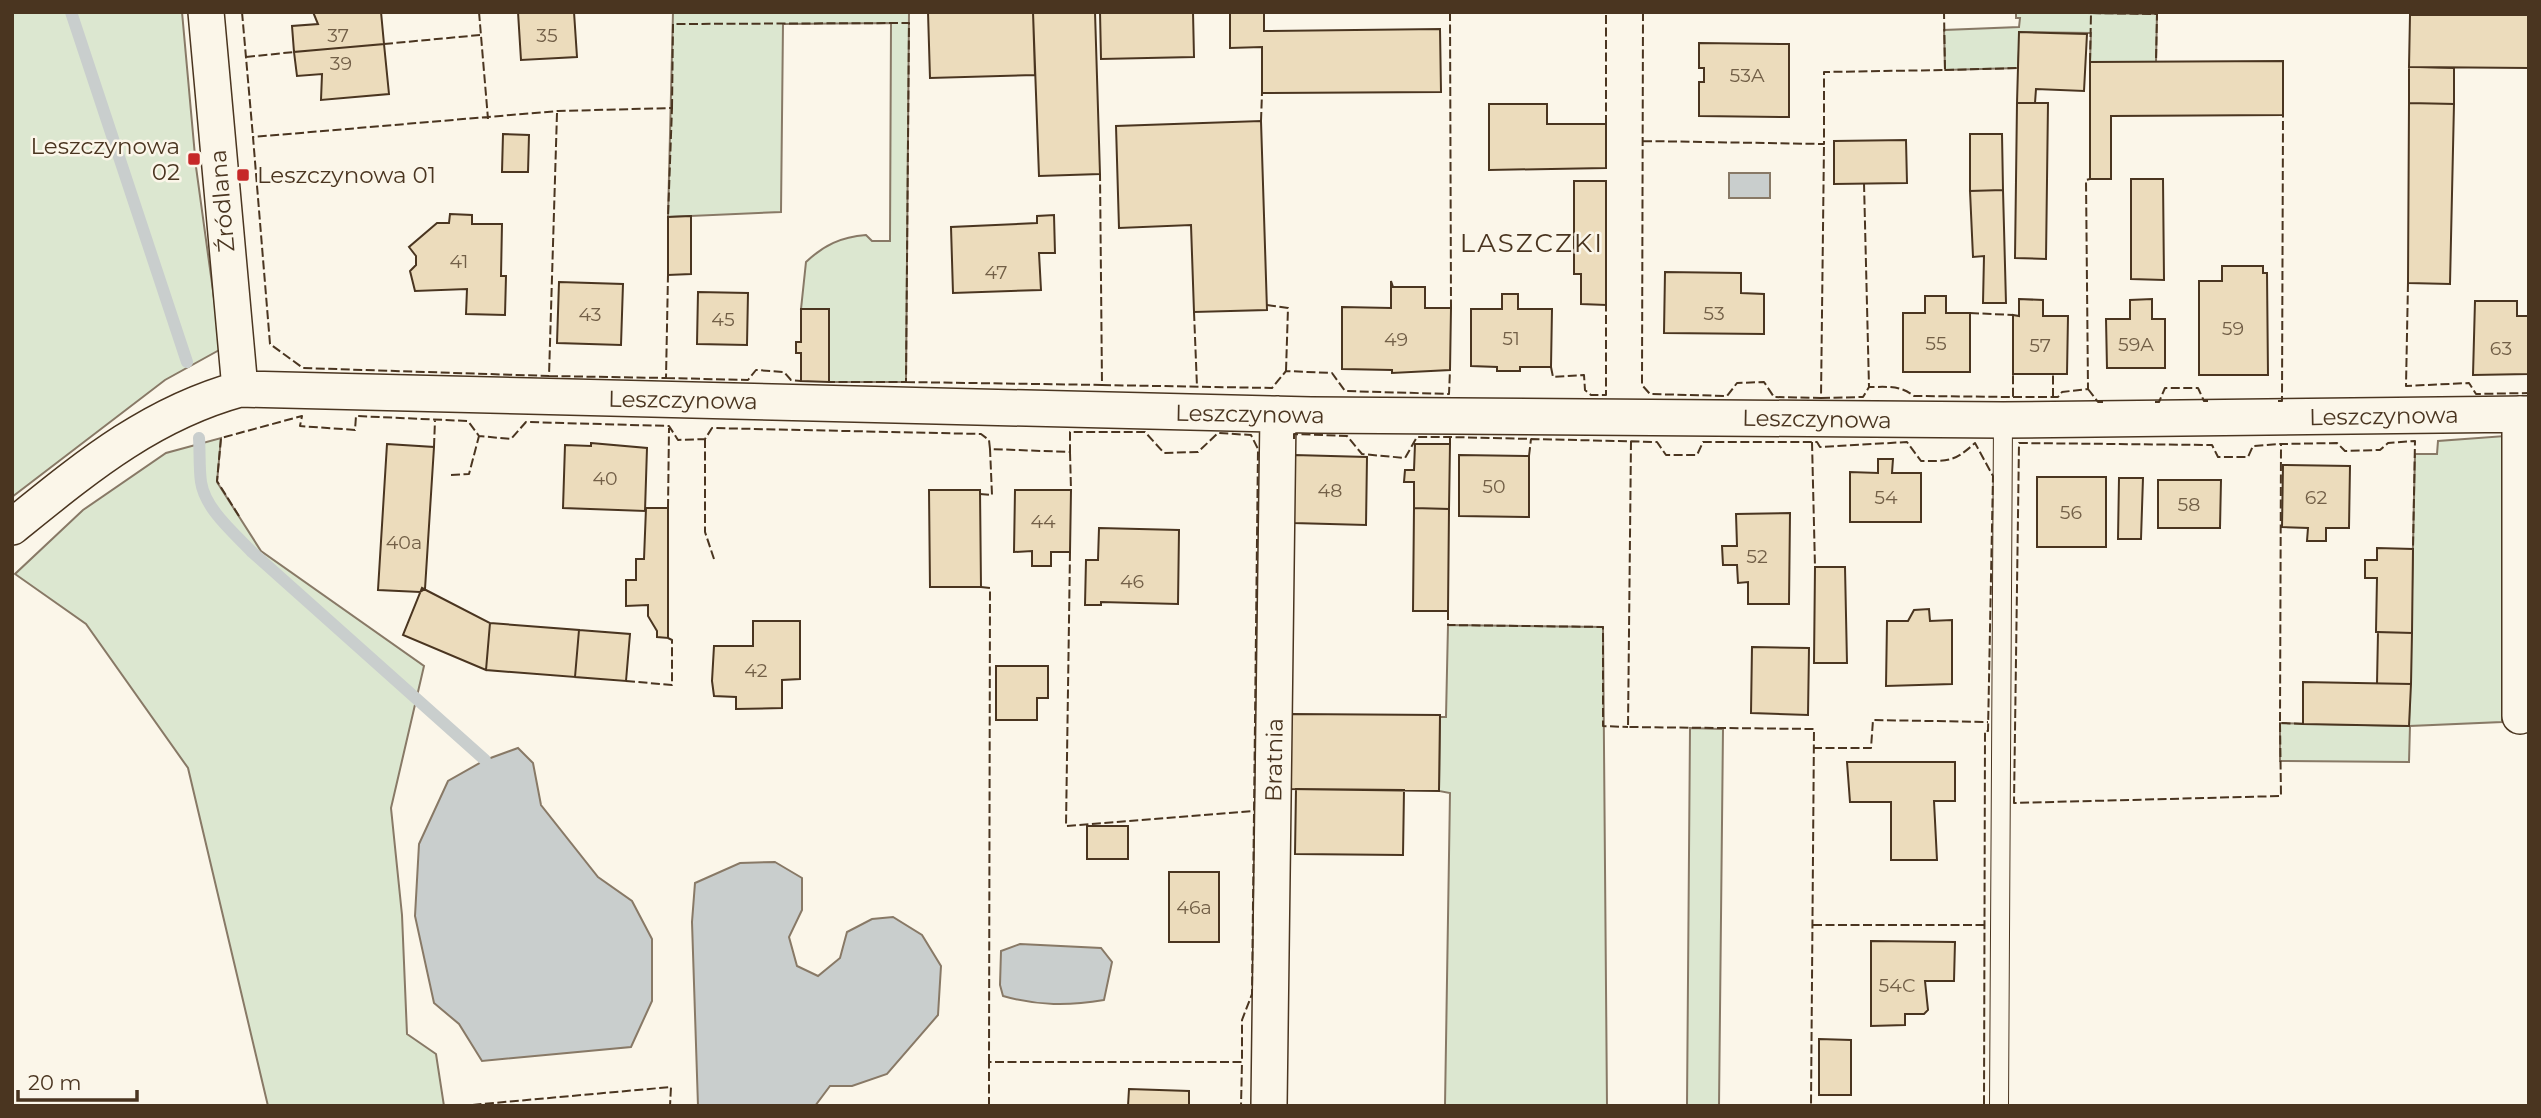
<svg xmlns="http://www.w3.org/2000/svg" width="2541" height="1118" font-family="Montserrat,sans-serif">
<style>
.green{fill:#dce7d0;stroke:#887966;stroke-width:2}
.water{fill:#c9cecd;stroke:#887966;stroke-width:2}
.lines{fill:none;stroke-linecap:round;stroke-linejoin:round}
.stream{stroke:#c9cecd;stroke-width:12}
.building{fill:#ecdcbc;stroke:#4a3520;stroke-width:2}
.lane-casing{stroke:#4a3520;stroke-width:20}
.street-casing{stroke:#4a3520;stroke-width:38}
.lane{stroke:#fbf6e9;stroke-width:18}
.street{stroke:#fbf6e9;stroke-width:35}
.fence{stroke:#4a3520;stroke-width:2;stroke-dasharray:9 3.5;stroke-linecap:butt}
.poi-dot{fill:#c62828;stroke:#fbf6e9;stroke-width:2.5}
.labels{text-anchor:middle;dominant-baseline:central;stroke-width:5;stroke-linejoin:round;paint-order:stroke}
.number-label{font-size:19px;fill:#725f47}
.poi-label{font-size:23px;fill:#4a3520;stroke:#fbf6e9;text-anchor:end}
.street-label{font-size:23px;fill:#4a3520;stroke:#fbf6e9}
.quarter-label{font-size:26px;letter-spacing:2px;fill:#4a3520;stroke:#fbf6e9}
</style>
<rect width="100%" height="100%" fill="#fbf6e9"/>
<path class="green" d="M12 12H182L196 167 221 349 165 380 12 497Z
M673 12H909L906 382H829V309H801L806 262C824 245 841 237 866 235L872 241H890L891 23 783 24 781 212 668 217Z
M2016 12 2157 14 2156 62H2090L2091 33 2020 32 2018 68 1945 70 1944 30 2019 27 2020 18H2016Z
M2505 436 2502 722 2410 726 2409 762 2280 761V723L2409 726 2415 454H2437L2438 441Z
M221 438 217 482 261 551 424 666 391 808 402 915 407 1034 436 1054 444 1106H268L188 768 86 624 15 574 83 510 166 453Z
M1448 625 1603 627 1607 1106H1445L1450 793 1439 791 1440 717H1446Z
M1690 728 1723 729 1719 1106H1687Z"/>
<path class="water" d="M1729 173H1770V198H1729Z
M518 748 533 763 541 805 598 877 632 901 652 939V1001L631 1047 482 1061 459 1024 434 1003 415 916 419 844 448 781 485 760Z
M775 862 802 878V910L789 937 797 966 818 976 840 958 847 932 872 919 893 917 922 935 941 966 938 1015 887 1074 852 1086H830L815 1106H698L692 922 695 883 740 863Z
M1020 944 1101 948 1112 962 1104 1000C1069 1006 1038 1006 1003 996L1000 985 1001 951Z"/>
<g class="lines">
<path class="stream" d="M71 12 187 362
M199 438C200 453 199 468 201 482 205 509 234 533 252 552L485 760"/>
</g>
<path class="building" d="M313 12H381L384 44 294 52 292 26 318 24Z
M518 12H574L577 57 521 60Z
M928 12H1033L1035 75 930 78Z
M1033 12H1095L1100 174 1039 176Z
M1100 12H1193L1194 57 1101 59Z
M1230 12H1264V31L1440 29 1441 92 1262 93V47L1230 48Z
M2410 15H2529V68L2409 67Z
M2019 32 2087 34 2084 91 2036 89 2035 103H2017Z
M1699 43 1789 44V117L1699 116V82H1704V68H1699Z
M384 44 389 94 321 100 322 74 297 76 294 52Z
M2283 61V115L2111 116V179H2090V62Z
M2409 67 2454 68V104L2409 103Z
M2017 103H2048L2046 259 2015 258Z
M2409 103 2454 104 2450 284 2408 283Z
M1489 104H1547V124H1606V168L1489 170Z
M1261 121 1267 310 1194 312 1191 225 1119 228 1116 126Z
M503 134 529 135 528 172H502Z
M1970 134H2002L2003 190 1970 191Z
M1906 140 1907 183 1834 184V141Z
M2131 179H2163L2164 280 2131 279Z
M1574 181H1606V305L1581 304V274H1574Z
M2003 190 2006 303H1983L1984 256 1973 257 1970 191Z
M450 214 472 215V224H502L501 276H506L505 315 466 314 467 289 415 291 410 271 416 265V256L409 247 437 223H449Z
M1054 215 1055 253H1039L1041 290 953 293 951 227 1037 223V216Z
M691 216V274L668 275V217Z
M2222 266H2263V273H2267L2268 375H2199V281H2222Z
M1665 272 1741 273V293L1764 294V334L1664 333Z
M1391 281 1393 287H1425V308H1451L1450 370 1392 373V370L1342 369V307L1391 308Z
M559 282 623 284 621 345 557 343Z
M698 292 748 293 747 345 697 344Z
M1502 294H1518V309H1552L1551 367H1520V371H1497V367L1471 366V309H1502Z
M1925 296H1946V313H1970V372H1903V313H1925Z
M2019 299 2043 300V316H2068L2067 374H2013V315L2019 316Z
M2152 299V319H2165V368H2107L2106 319H2130V300Z
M2475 301H2517V316H2529V374L2473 375Z
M801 309H829V382L801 381V353H796V342H801Z
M591 443 647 448 645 511 563 508 565 445 591 446Z
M387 444 434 447 425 589 420 592 378 590Z
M1415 444H1450L1449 509 1414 508V482H1404L1405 470H1414Z
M1294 455 1367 457 1366 525 1293 523Z
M1459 455 1529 456V517L1459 516Z
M1878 459H1893L1892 473H1921V522H1850V472L1878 473Z
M2283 465 2350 466 2349 528H2326V541H2307L2308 528 2282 527Z
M2037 477H2106V547H2037Z
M2119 478H2143L2141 539H2118Z
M2158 480H2221L2220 528H2158Z
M929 490H980L981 587H930Z
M1015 490H1071L1070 552H1051V566H1032V551L1014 552Z
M646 508H668V638L657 637V631L648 616V605L626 606V580H636V559H644Z
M1414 508 1449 509 1448 611H1413Z
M1790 513 1789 604H1748V582L1738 583 1737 565H1723L1722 546H1737L1736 514Z
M1099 528 1179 530 1178 604 1101 602V605H1085L1086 560H1098Z
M2377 548 2413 549 2412 633 2376 632 2377 578H2365V560H2377Z
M1815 567H1845L1847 663H1814Z
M422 588 490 623 486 670 403 635Z
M1929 609 1930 621 1952 620V684L1886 686 1887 621H1908L1914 610Z
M753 621H800V679L782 680V708L736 709V697L714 696 712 681 714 646H753Z
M490 623 579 630 575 677 486 670Z
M579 630 630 634 626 681 575 677Z
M2378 632 2412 633 2411 684H2377Z
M1752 647 1809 648 1808 715 1751 713Z
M996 666H1048V698H1037V720H996Z
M2303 682 2411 684 2409 726 2303 724Z
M1291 714 1440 715 1439 791 1290 789Z
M1847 762H1955V801H1934L1937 860H1891V802H1850Z
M1296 789 1404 790 1403 855 1295 854Z
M1087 826H1128V859H1087Z
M1169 872H1219V942H1169Z
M1871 941 1955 942 1954 981H1925L1928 1010 1924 1014H1905V1025L1871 1026Z
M1819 1039 1851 1040V1095H1819Z
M1129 1089 1189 1091V1106H1128Z"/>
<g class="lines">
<defs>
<path id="lane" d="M1999 1106 2003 420"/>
<path id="street" d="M206 12 240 389
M12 527C84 469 149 414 240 389L1311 415 2003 420 2529 414
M2520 716V414
M1269 1106 1278 414"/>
</defs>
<use href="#lane" class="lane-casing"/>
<use href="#street" class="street-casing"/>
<use href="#lane" class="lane"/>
<use href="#street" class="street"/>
<path class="fence" d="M242 12 253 137
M479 12 488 119
M1450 12 1451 308
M1643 12 1642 385 1650 394 1727 396 1737 383 1764 382 1774 397 1821 398 1824 144
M384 44 480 35
M246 57 294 52
M2090 62 2091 13 2157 14 2156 62
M1945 70 2018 68
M672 108 673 24 909 23 906 382H829
M557 113 549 376 303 368 270 344 253 137 558 111 672 108 668 217
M1261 121 1262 93
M1606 124V12
M1643 141 1824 144V72L1945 70 1944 12
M1864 183 1869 387
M2408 283 2406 386 2469 383 2476 394 2529 393
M1267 305 1288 308 1286 371
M1194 312 1197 387
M1970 313 2013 315
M1551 367 1553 377 1584 375 1585 390 1591 395H1606V305
M549 376 666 378 668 275
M666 378 748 380 756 370 784 372 791 380 801 381
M906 382 1102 385 1100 174
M1102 385 1272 388 1286 371 1332 373 1345 391 1449 394 1450 370
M2088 389 2098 402H2103
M2013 397H2058L2062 392 2088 389 2086 180 2090 179
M2053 397V374
M1821 398 1863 397 1869 387C1887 387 1900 385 1914 396L2013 397V374
M2278 401H2282L2283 115
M2155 402H2159L2165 388H2198L2204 401H2208
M705 439V532L714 559
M1294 439V434L1347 436 1362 454 1405 458 1417 437H1450
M1631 441 1628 727 1814 729 1811 1106
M1812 442 1815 567
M1450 444V437L1657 442 1666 455H1697L1703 442H1817L1820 447 1907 442 1921 461C1949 461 1954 462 1975 443L1993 476 1988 731H1985L1984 1106
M434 447 435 420
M1070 452 1071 490
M1529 456 1531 439
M451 475 469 474 479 436
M980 494 992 495 990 449
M668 508 669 428
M239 516 217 481 221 438 302 416 300 426 355 430 356 416 468 421 479 436 511 439 526 422 669 426 678 440 705 439 712 428 981 434 989 440 990 449 1070 452V432H1145L1164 453 1198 452 1218 433 1251 435 1258 449 1252 994 1242 1020V1062
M1070 552 1066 826 1254 811
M981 587 990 588 989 1062
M1448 611V625L1603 627V726L1628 727
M626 681 672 685V640L668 638
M2280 723 2281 796 2014 803 2019 443 2212 445 2218 457H2248L2253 446 2281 444
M2303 724 2280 723 2281 444 2337 443 2345 451 2380 450 2388 443 2415 441 2413 549
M1813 748H1871L1873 720 1988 722
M1813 925H1984
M460 1106 671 1087 670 1106
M989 1106V1062H1242L1241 1106"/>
</g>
<g class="poi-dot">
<rect x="187" y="152" width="14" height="14" rx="3.5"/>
<rect x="236" y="168" width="14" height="14" rx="3.5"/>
</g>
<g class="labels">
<g class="number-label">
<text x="338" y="35">37</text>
<text x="547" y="35">35</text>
<text x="341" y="63">39</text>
<text x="1747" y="75">53A</text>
<text x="459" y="261">41</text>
<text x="996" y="272">47</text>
<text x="1714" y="313">53</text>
<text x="590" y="314">43</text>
<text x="723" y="319">45</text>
<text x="2233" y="328">59</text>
<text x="1511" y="338">51</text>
<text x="1396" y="339">49</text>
<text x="1936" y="343">55</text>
<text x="2136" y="344">59A</text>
<text x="2040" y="345">57</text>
<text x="2501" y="348">63</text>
<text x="605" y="478">40</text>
<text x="1494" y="486">50</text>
<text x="1330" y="490">48</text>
<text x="1886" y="497">54</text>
<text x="2316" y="497">62</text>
<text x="2189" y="504">58</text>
<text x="2071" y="512">56</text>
<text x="1043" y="521">44</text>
<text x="404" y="542">40a</text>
<text x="1757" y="556">52</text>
<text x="1132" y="581">46</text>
<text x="756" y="670">42</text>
<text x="1194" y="907">46a</text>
<text x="1897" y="985">54C</text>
</g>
<g class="poi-label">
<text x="180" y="146">Leszczynowa<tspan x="180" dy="26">02</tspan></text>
<text x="257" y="175" text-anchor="start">Leszczynowa 01</text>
</g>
<g class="street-label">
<text transform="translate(222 201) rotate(-95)">Źródlana</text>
<text transform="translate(683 400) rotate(1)">Leszczynowa</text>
<text transform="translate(1250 414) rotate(1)">Leszczynowa</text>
<text transform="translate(2384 416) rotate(-1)">Leszczynowa</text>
<text transform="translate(1817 419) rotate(1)">Leszczynowa</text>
<text transform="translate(1274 760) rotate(-89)">Bratnia</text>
</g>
<g class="quarter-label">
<text x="1532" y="243">LASZCZKI</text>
</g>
</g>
<rect width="2541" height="1118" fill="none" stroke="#4a3520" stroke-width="28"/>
<path d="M18 1090v10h119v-10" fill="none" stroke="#4a3520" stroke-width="3.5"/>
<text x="28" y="1090" font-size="21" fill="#4a3520" stroke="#fbf6e9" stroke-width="5" paint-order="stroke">20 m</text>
</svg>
